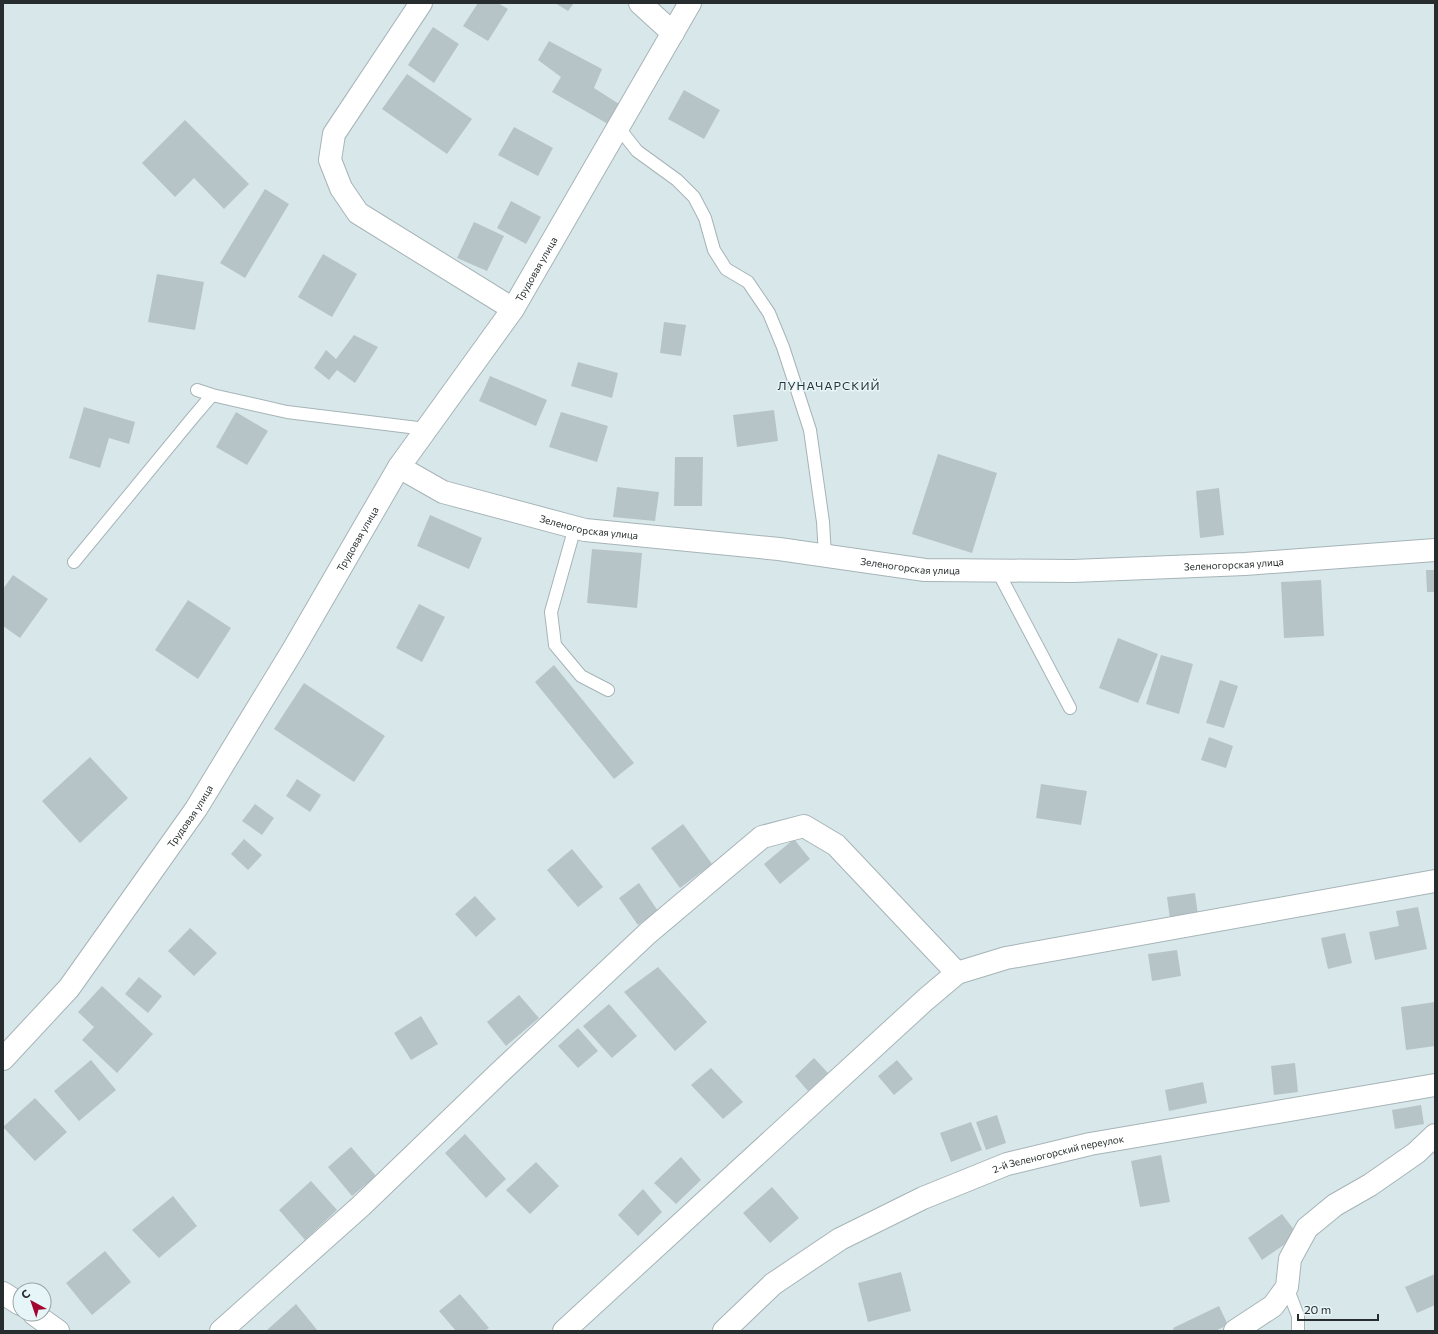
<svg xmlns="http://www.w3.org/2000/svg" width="1438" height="1334" font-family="Commissioner,sans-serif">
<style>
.building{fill:#b6c4c7}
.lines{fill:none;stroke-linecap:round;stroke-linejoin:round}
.service-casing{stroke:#a6b4b7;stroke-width:14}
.minor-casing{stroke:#a6b4b7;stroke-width:24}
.service{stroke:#fff;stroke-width:12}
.minor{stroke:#fff;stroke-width:22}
.labels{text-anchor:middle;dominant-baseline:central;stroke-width:3;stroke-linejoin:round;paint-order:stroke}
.street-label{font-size:10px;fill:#272d2e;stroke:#e6f5f8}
.quarter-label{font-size:12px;letter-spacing:1px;fill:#283436;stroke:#e6f5f8}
</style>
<rect width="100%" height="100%" fill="#d8e7ea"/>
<path class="building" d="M478 3H498L508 9 488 41 463 26Z
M555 3H574L568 11Z
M433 27 459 44 434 83 408 65Z
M549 41 602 69 594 88 619 104 608 124 552 92 561 77 538 60Z
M407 74 472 119 447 154 382 109Z
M684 90 720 110 704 139 668 119Z
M185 120 249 184 224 209 194 178 175 197 142 163Z
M514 127 553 148 538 176 498 155Z
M265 189 289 204 245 278 220 263Z
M511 201 541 217 526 244 497 228Z
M474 222 504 236 487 271 457 258Z
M323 254 357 274 332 317 298 297Z
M157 274 204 282 195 330 148 322Z
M664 322 686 325 681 356 660 353Z
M354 335 378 347 355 383 337 370 329 380 314 368 326 350 336 359Z
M578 362 618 373 612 398 571 386Z
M490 376 547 400 536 426 479 401Z
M84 407 135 422 129 444 109 438 100 468 69 458Z
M774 410 778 441 737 447 733 415Z
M236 412 268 431 247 465 216 447Z
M561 412 608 426 597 462 549 447Z
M938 454 997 473 972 553 912 534Z
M675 457H703L702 506H674Z
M617 487 659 492 655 521 613 517Z
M1219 488 1224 535 1200 538 1196 491Z
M430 515 482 538 469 569 417 546Z
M592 549 642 553 637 608 587 603Z
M1426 570H1435V592H1427Z
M13 575 48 599 20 638 3 626V589Z
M1321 580 1324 636 1284 638 1281 582Z
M188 600 231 628 198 679 155 650Z
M419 604 445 617 422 662 396 648Z
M1118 638 1158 654 1138 703 1099 688Z
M1161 655 1193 664 1179 714 1146 704Z
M554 665 634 763 614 779 535 682Z
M1220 680 1238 686 1224 728 1206 723Z
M304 683 385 736 354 782 274 729Z
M1209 737 1233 746 1226 768 1201 760Z
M90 757 128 798 80 843 42 801Z
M297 779 321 795 310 812 286 796Z
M1041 784 1087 791 1081 825 1036 818Z
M255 804 274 818 262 835 242 821Z
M683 824 712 864 680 888 651 848Z
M244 839 262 855 248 870 231 854Z
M794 839 810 859 780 884 764 864Z
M572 849 603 887 578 907 547 870Z
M639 883 658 911 638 925 619 898Z
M1195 893 1198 915 1170 919 1167 897Z
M475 896 496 919 476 937 455 914Z
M1418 907 1427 949 1375 960 1369 932 1399 926 1396 911Z
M190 928 217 953 194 976 168 951Z
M1345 933 1352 963 1328 969 1321 938Z
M1177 950 1181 976 1152 981 1148 954Z
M658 967 707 1022 675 1051 624 992Z
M139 977 162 996 148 1013 125 994Z
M102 986 153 1034 117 1073 82 1040 94 1027 78 1012Z
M519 995 539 1018 506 1046 487 1022Z
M1435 1002V1046L1406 1050 1401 1007Z
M609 1004 637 1036 612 1058 583 1026Z
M421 1016 438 1044 411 1060 394 1033Z
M578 1028 598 1051 578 1068 558 1046Z
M814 1058 828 1073 808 1091 795 1076Z
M91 1060 116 1090 79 1121 54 1091Z
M897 1060 913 1079 894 1095 878 1076Z
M1295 1063 1298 1092 1274 1095 1271 1066Z
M711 1068 743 1102 723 1119 691 1085Z
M1203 1082 1207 1103 1169 1111 1165 1090Z
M35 1098 67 1132 35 1161 3 1127Z
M1421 1105 1424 1124 1395 1129 1392 1110Z
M997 1115 1006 1143 986 1150 976 1122Z
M971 1122 982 1150 951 1162 940 1133Z
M465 1134 506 1179 486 1198 445 1153Z
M351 1147 376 1176 352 1196 328 1167Z
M1161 1155 1170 1202 1140 1207 1131 1161Z
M681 1157 701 1180 676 1204 654 1183Z
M536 1162 559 1186 530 1214 506 1190Z
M311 1181 337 1210 305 1240 279 1210Z
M772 1187 799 1218 770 1243 743 1213Z
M643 1189 662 1212 638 1236 618 1215Z
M173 1196 197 1226 159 1258 132 1230Z
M1282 1214 1298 1235 1262 1260 1248 1238Z
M105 1251 131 1282 92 1315 66 1283Z
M901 1272 911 1311 868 1322 858 1283Z
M1435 1274V1305L1417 1313 1405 1287Z
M460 1294 489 1328 485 1331H456L439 1311Z
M296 1304 318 1331H266Z
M1219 1306 1228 1325 1215 1331H1174L1173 1328Z"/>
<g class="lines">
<defs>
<path id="service" d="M619 128 637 151 677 180 694 197 705 218 714 250 726 269 748 282 769 313 783 347 810 430 823 522 825 556
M197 390 212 395 287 412 426 429
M575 527 551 612 555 645 581 676 608 690
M74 562 190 421 212 395
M997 570 1070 708
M1287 1287 1298 1316V1331"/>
<g id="minor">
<path d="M421 3 334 134 330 160 341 188 358 213 513 309"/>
<path d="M640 3 673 33"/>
<path id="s1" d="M399 467 443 492 585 530 779 549 925 570 1073 571 1245 564 1435 550"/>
<path id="s2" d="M3 1059 69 988 196 809 293 650 399 467 513 309 690 3"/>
<path d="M3 1293 20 1304"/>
<path d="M34 1314 58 1331"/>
<path d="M221 1331 361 1206 497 1075 648 933 762 837 804 826 836 845 957 973"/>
<path d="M564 1331 925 1000 957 973 1006 958 1435 881"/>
<path id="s3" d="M724 1331 773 1284 840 1239 923 1198 1007 1164 1090 1144 1435 1085"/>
<path d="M1235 1331 1273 1306 1287 1287 1290 1259 1307 1228 1335 1205 1370 1185 1416 1153 1435 1135"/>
</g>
</defs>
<use href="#service" class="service-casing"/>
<use href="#minor" class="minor-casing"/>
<use href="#service" class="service"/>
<use href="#minor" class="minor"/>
</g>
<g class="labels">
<g class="street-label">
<text stroke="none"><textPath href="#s2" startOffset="955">Трудовая улица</textPath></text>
<text stroke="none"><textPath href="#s1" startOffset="201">Зеленогорская улица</textPath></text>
<text stroke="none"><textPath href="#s2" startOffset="631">Трудовая улица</textPath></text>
<text stroke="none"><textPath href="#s1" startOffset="849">Зеленогорская улица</textPath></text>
<text stroke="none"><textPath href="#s1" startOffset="525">Зеленогорская улица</textPath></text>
<text stroke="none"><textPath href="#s2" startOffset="307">Трудовая улица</textPath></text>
<text stroke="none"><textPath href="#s3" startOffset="384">2-й Зеленогорский переулок</textPath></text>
</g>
<g class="quarter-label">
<text x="829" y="385">ЛУНАЧАРСКИЙ</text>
</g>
</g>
<rect width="1438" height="1334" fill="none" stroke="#272d2e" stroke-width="8"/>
<g transform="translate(32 1302) rotate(320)"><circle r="19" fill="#e6f5f8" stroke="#9aa5a7"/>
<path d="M0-3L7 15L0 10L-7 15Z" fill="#a30430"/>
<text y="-6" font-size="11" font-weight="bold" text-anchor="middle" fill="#272d2e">С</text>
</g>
<path d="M1298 1314v6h80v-6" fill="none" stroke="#272d2e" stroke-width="2"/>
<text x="1304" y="1314" font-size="12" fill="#272d2e" stroke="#e6f5f8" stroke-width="3" paint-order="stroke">20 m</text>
</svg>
